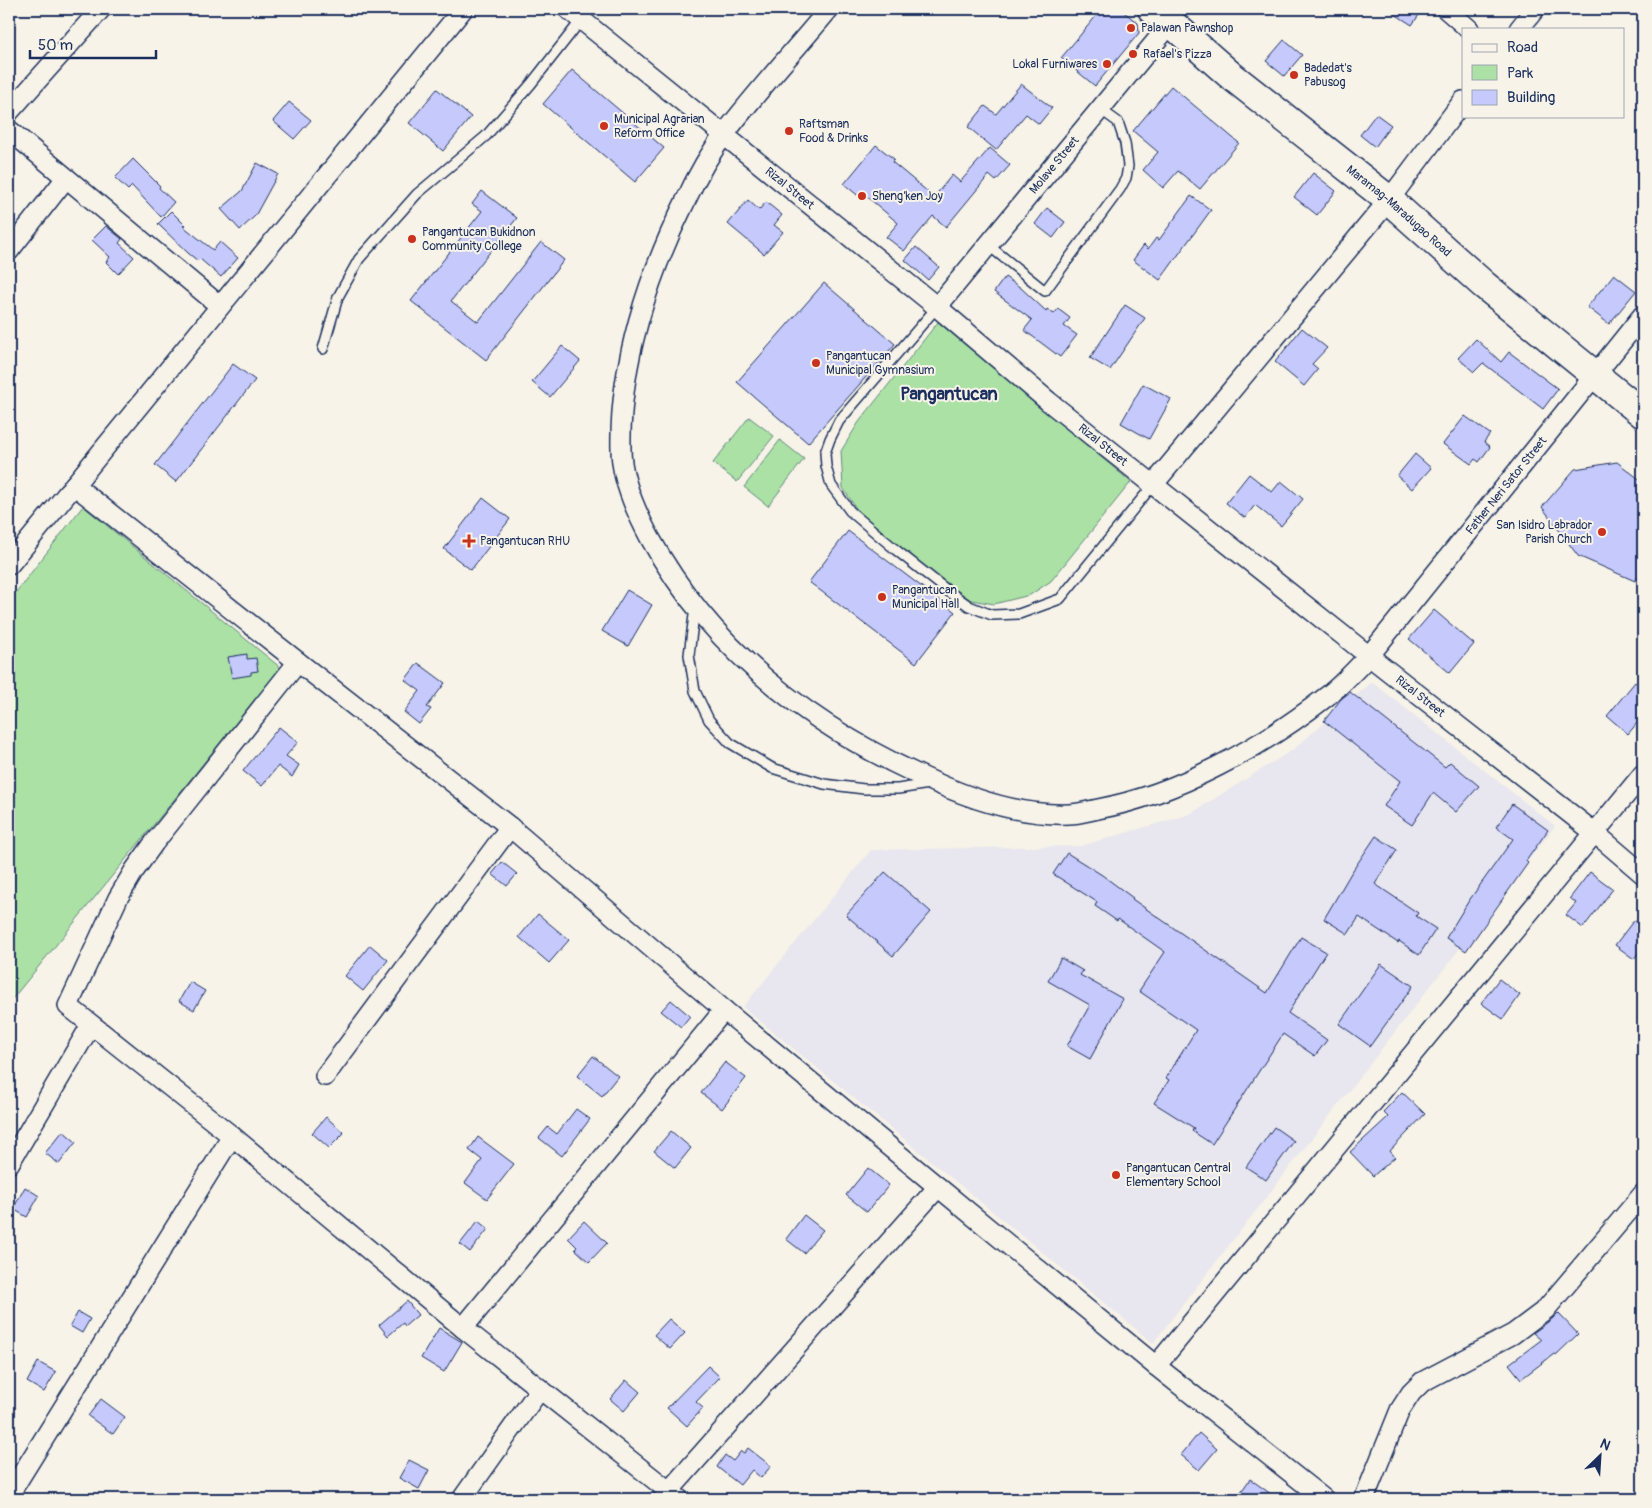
<svg xmlns="http://www.w3.org/2000/svg" width="1652" height="1508" font-family="Pangolin,sans-serif">
<style>
.built{fill:#e8e6ee}
.green{fill:#abe1a4;stroke:#638881}
.building{fill:#c5c9fc;stroke:#1b2f5e}
.lines{fill:none;stroke-linecap:round;stroke-linejoin:round}
.service-casing{stroke:#1b2f5e;stroke-width:12}
.minor-casing{stroke:#1b2f5e;stroke-width:22}
.primary-casing{stroke:#1b2f5e;stroke-width:31}
.service{stroke:#f7f3e8;stroke-width:9}
.minor{stroke:#f7f3e8;stroke-width:19}
.primary{stroke:#f7f3e8;stroke-width:28}
.poi-dot{fill:#c8321e;stroke:#f7f3e8;stroke-width:2}
.labels{text-anchor:middle;dominant-baseline:central;stroke-width:4;stroke-linejoin:round;paint-order:stroke}
.poi-label{font-size:12px;fill:#1b2f5e;stroke:#f7f3e8;text-anchor:start}
.street-label{font-size:12px;fill:#1b2f5e;stroke:#f7f3e8}
.district-label{font-size:18px;font-weight:bold;fill:#1b2f5e;stroke:#f7f3e8}
</style>
<rect width="100%" height="100%" fill="#f7f3e8"/>
<filter id="ink" filterUnits="userSpaceOnUse"><feTurbulence type="fractalNoise" baseFrequency=".02" numOctaves="2"/><feDisplacementMap in="SourceGraphic" scale="10" xChannelSelector="R" yChannelSelector="G"/><feConvolveMatrix kernelMatrix="1 2 1 2 8 2 1 2 1" color-interpolation-filters="sRGB"/></filter>
<g filter="url(#ink)">
<path class="built" d="M1372 682 1555 826 1153 1343 743 1007 871 850 1081 846 1190 814 1294 749Z"/>
<path class="green" d="M938 322 1131 482 1051 581 1030 595 994 604 971 600 929 571 863 519 843 488 841 451 859 422Z
M749 417 774 436 737 482 713 463Z
M780 440 804 459 768 506 744 487Z
M83 506 281 668 9 1003V601Z"/>
<path class="building" d="M1102 9H1120L1138 23 1139 33 1095 86 1061 58Z
M1387 9H1423L1412 25Z
M1284 40 1302 55 1284 76 1266 61Z
M572 70 664 148 635 182 543 104Z
M1021 84 1052 108 1039 124 1026 114 996 150 968 127 985 106 996 114Z
M1171 86 1239 143 1200 189 1178 171 1163 188 1143 170 1158 152 1133 131Z
M437 89 471 117 443 151 409 123Z
M289 102 311 120 294 139 273 121Z
M1376 114 1391 125 1375 147 1360 135Z
M876 145 894 159 892 162 934 197 952 175 960 182 990 148 1010 165 996 181 989 175 946 227 933 216 904 251 886 237 898 223 865 195 862 199 844 184Z
M133 159 160 186 159 188 174 202 161 217 132 186 128 190 115 178Z
M257 163 278 174 255 216 240 230 221 209 242 191Z
M1313 173 1336 191 1317 215 1294 197Z
M482 191 517 218 451 301 478 322 541 242 564 260 486 360 411 301 482 211 472 204Z
M1191 196 1211 210 1160 280 1133 260 1144 245 1148 249 1156 238 1159 240Z
M748 200 759 210 766 202 782 215 774 225 783 232 764 254 728 224Z
M1047 208 1065 222 1053 238 1035 224Z
M171 211 185 225 183 226 213 250 220 242 238 258 221 277 200 259 198 261 188 253 158 224Z
M106 226 122 239 119 243 134 257 118 274 106 262 110 257 92 240Z
M916 247 939 267 928 280 905 260Z
M1614 274 1636 291 1609 324 1587 307Z
M1005 277 1021 288 1046 311 1047 309 1054 314 1058 309 1070 318 1064 326 1077 335 1060 357 1024 330 1032 320 994 292Z
M824 283 895 344 808 443 737 382Z
M1125 305 1145 318 1110 370 1090 358Z
M1302 328 1327 348 1312 364 1318 369 1304 386 1275 362Z
M1476 339 1501 362 1509 352 1558 389 1543 409 1483 363 1474 372 1458 358Z
M562 346 580 361 550 397 532 382Z
M233 364 255 380 176 482 155 465Z
M1143 384 1171 399 1149 439 1121 423Z
M1465 416 1490 434 1484 442 1490 447 1479 462 1475 459 1471 464 1443 444Z
M1415 454 1431 468 1412 489 1397 476Z
M1617 462 1643 482V571L1635 581 1578 556 1542 507 1575 469Z
M1249 474 1272 492 1281 481 1303 499 1281 526 1255 505 1245 518 1226 503Z
M483 498 510 519 471 570 444 549Z
M848 531 955 612 916 663 809 582Z
M627 590 652 605 628 646 602 631Z
M1434 610 1474 644 1450 673 1409 639Z
M247 654V659L256 658 258 671 251 672V675L232 678 228 657Z
M418 663 445 683 427 707 431 709 419 724 404 712 420 691 405 680Z
M1635 682 1643 689V716L1628 734 1607 716Z
M1350 692 1445 767 1450 762 1479 786 1456 812 1433 793 1412 825 1384 806 1400 781 1324 721 1341 699Z
M279 727 298 742 286 756 299 765 292 777 278 766 262 786 243 771Z
M1512 804 1548 830 1526 861 1528 863 1466 951 1446 938 1468 902 1513 839 1496 827Z
M1376 836 1397 850 1375 884 1418 913 1416 916 1436 929 1419 955 1399 941 1398 943 1359 917 1348 934 1324 919 1351 873Z
M1067 853 1102 875 1133 898 1132 899 1267 993 1301 937 1326 952 1288 1013 1327 1040 1315 1056 1283 1034 1212 1144 1192 1131 1194 1128 1154 1103 1169 1080 1166 1078 1196 1030 1139 991 1165 952 1118 919 1117 921 1095 906 1097 902 1053 874Z
M502 862 517 874 507 886 492 874Z
M885 872 931 912 893 956 846 915Z
M1590 872 1613 889 1583 928 1566 915 1576 903 1570 898Z
M538 914 569 940 549 963 519 937Z
M1634 920 1643 927V946L1634 959 1615 945Z
M370 945 388 960 363 991 345 976Z
M1061 958 1083 971 1080 975 1123 999 1090 1059 1067 1046 1090 1005 1048 981Z
M1381 964 1413 986 1370 1046 1339 1024Z
M1499 979 1520 995 1503 1019 1481 1003Z
M190 982 205 991 194 1010 179 1001Z
M671 1000 690 1016 681 1027 661 1011Z
M593 1056 618 1076 602 1096 577 1076Z
M725 1062 746 1078 722 1109 701 1093Z
M1402 1092 1425 1114 1390 1151 1395 1157 1373 1176 1350 1152 1388 1117 1383 1112Z
M576 1109 590 1119 562 1156 539 1138 548 1127 557 1134Z
M326 1117 344 1133 329 1148 312 1133Z
M1274 1127 1294 1141 1266 1180 1246 1167Z
M63 1131 76 1142 59 1164 45 1153Z
M671 1131 691 1148 675 1168 654 1151Z
M478 1137 514 1164 487 1199 465 1183 482 1160 469 1150Z
M868 1168 889 1185 867 1212 846 1195Z
M25 1187 39 1196 27 1217 13 1209Z
M804 1215 823 1230 804 1253 786 1239Z
M478 1221 488 1229 470 1252 460 1244Z
M584 1221 607 1243 589 1262 575 1249 577 1247 568 1238Z
M407 1301 418 1315 405 1326 403 1323 388 1336 379 1325Z
M78 1312 90 1319 82 1333 70 1326Z
M1558 1313 1578 1334 1556 1355 1554 1354 1521 1379 1509 1364 1541 1340 1533 1333 1552 1319Z
M669 1319 685 1333 670 1349 654 1335Z
M439 1328 462 1342 444 1372 421 1358Z
M38 1362 56 1372 44 1392 27 1382Z
M708 1366 720 1377 696 1402 703 1408 687 1426 667 1408Z
M626 1380 640 1392 624 1411 610 1399Z
M101 1399 125 1417 113 1434 88 1416Z
M1199 1433 1217 1449 1199 1470 1181 1455Z
M748 1448 771 1466 761 1478 752 1470 740 1485 717 1467 725 1455 733 1461 741 1451 744 1453Z
M409 1460 429 1470 419 1489 399 1478Z
M1250 1479 1278 1499H1236Z"/>
<g class="lines">
<defs>
<path id="service" d="M988 245 1045 291 1120 189 1126 178 1128 166 1125 143 1118 122 1100 109
M937 307 839 421 830 439 825 453 826 466 831 485 850 511 896 550 948 591 969 606 992 615 1019 614 1060 599 1153 485
M323 349 338 297 359 259 417 194 486 136 531 84 582 19
M695 607 689 655 695 691 709 720 730 743 772 768 824 784 864 789H898L929 784"/>
<g id="minor">
<path id="s1" d="M568 9 937 307 1048 401 1369 656 1595 833 1643 874"/>
<path id="s2" d="M829 9C795 50 758 90 726 132 709 154 696 178 685 202 648 276 619 365 621 449 621 479 636 512 650 538 711 649 808 724 921 776 967 798 1018 816 1069 814 1078 814 1088 811 1098 809 1178 794 1262 747 1326 697 1342 685 1355 670 1369 656L1643 315"/>
<path d="M1446 9 1469 29"/>
<path d="M1519 29 1535 9"/>
<path d="M9 112 101 9"/>
<path d="M9 130 220 306"/>
<path d="M9 251 66 178"/>
<path id="s3" d="M937 307 1171 23"/>
<path d="M74 485 298 662 510 827 724 1010 938 1187 1156 1366 1324 1499"/>
<path d="M1153 485 1389 200 1463 101"/>
<path d="M9 565 463 9"/>
<path d="M298 662 154 843 134 871 118 898 68 1006 232 1136 463 1328 679 1499"/>
<path d="M325 1076 510 827"/>
<path d="M9 1164 91 1025"/>
<path d="M463 1328 724 1010"/>
<path d="M1156 1366 1643 774"/>
<path d="M9 1495 232 1136"/>
<path d="M462 1499 540 1389"/>
<path d="M663 1499 669 1491 938 1187"/>
<path d="M1364 1499 1400 1410 1411 1393 1422 1382 1513 1334 1545 1310 1643 1194"/>
</g>
<g id="primary">
<path id="s4" d="M1152 9 1171 23 1229 74 1389 200 1484 285 1643 414"/>
</g>
</defs>
<use href="#service" class="service-casing"/>
<use href="#minor" class="minor-casing"/>
<use href="#primary" class="primary-casing"/>
<use href="#service" class="service"/>
<use href="#minor" class="minor"/>
<use href="#primary" class="primary"/>
</g>
</g>
<g class="poi-dot">
<circle cx="1131" cy="28" r="5"/>
<circle cx="1133" cy="54" r="5"/>
<circle cx="1107" cy="64" r="5"/>
<circle cx="1294" cy="75" r="5"/>
<circle cx="604" cy="126" r="5"/>
<circle cx="789" cy="131" r="5"/>
<circle cx="862" cy="196" r="5"/>
<circle cx="412" cy="239" r="5"/>
<circle cx="816" cy="363" r="5"/>
<circle cx="1602" cy="532" r="5"/>
<path d="M466.5 533.5h5v5h5v5h-5v5h-5v-5h-5v-5h5z"/>
<circle cx="882" cy="597" r="5"/>
<circle cx="1116" cy="1175" r="5"/>
</g>
<g class="labels">
<g class="poi-label">
<text x="1141" y="28">Palawan Pawnshop</text>
<text x="1143" y="54">Rafael's Pizza</text>
<text x="1097" y="64" text-anchor="end">Lokal Furniwares</text>
<text x="1304" y="68">Badedat's<tspan x="1304" dy="14">Pabusog</tspan></text>
<text x="614" y="119">Municipal Agrarian<tspan x="614" dy="14">Reform Office</tspan></text>
<text x="799" y="124">Raftsman<tspan x="799" dy="14">Food &amp; Drinks</tspan></text>
<text x="872" y="196">Sheng'ken Joy</text>
<text x="422" y="232">Pangantucan Bukidnon<tspan x="422" dy="14">Community College</tspan></text>
<text x="826" y="356">Pangantucan<tspan x="826" dy="14">Municipal Gymnasium</tspan></text>
<text x="1592" y="525" text-anchor="end">San Isidro Labrador<tspan x="1592" dy="14">Parish Church</tspan></text>
<text x="480" y="541">Pangantucan RHU</text>
<text x="892" y="590">Pangantucan<tspan x="892" dy="14">Municipal Hall</tspan></text>
<text x="1126" y="1168">Pangantucan Central<tspan x="1126" dy="14">Elementary School</tspan></text>
</g>
<g class="street-label">
<text stroke="none"><textPath href="#s3" startOffset="184">Molave Street</textPath></text>
<text stroke="none"><textPath href="#s1" startOffset="285">Rizal Street</textPath></text>
<text stroke="none"><textPath href="#s4" startOffset="319">Maramag-Maradugao Road</textPath></text>
<text stroke="none"><textPath href="#s1" startOffset="690">Rizal Street</textPath></text>
<text stroke="none"><textPath href="#s2" startOffset="1679">Father Neri Sator Street</textPath></text>
<text stroke="none"><textPath href="#s1" startOffset="1095">Rizal Street</textPath></text>
</g>
<g class="district-label">
<text x="949" y="394">Pangantucan</text>
</g>
</g>
<rect width="1652" height="1508" fill="none" stroke="#f7f3e8" stroke-width="30"/>
<rect x="15" y="15" width="1622" height="1478" fill="none" stroke="#1b2f5e" stroke-width="2" filter="url(#ink)"/>
<rect x="1462" y="28" width="162" height="90" fill="#f7f3e8" stroke="#9fa5b1"/>
<rect x="1472" y="44" width="25" height="8" fill="#f7f3e8" stroke="#9fa5b1"/>
<text x="1507" y="52" font-size="15" fill="#1b2f5e">Road</text>
<rect x="1472" y="65" width="25" height="15" fill="#abe1a4" stroke="#9fa5b1"/>
<text x="1507" y="78" font-size="15" fill="#1b2f5e">Park</text>
<rect x="1472" y="90" width="25" height="15" fill="#c5c9fc" stroke="#9fa5b1"/>
<text x="1507" y="102" font-size="15" fill="#1b2f5e">Building</text>
<g transform="translate(1600 1456) rotate(25)" stroke="#f7f3e8" stroke-width="4" paint-order="stroke">
<path d="M0-4L9 19L0 12L-9 19Z" fill="#1b2f5e"/>
<text y="-8" font-size="14" font-weight="bold" text-anchor="middle" fill="#1b2f5e">N</text>
</g>
<path d="M30 50v8h126v-8" fill="none" stroke="#1b2f5e" stroke-width="2.5"/>
<text x="38" y="50" font-size="15" fill="#1b2f5e" stroke="#f7f3e8" stroke-width="4" paint-order="stroke">50 m</text>
</svg>
